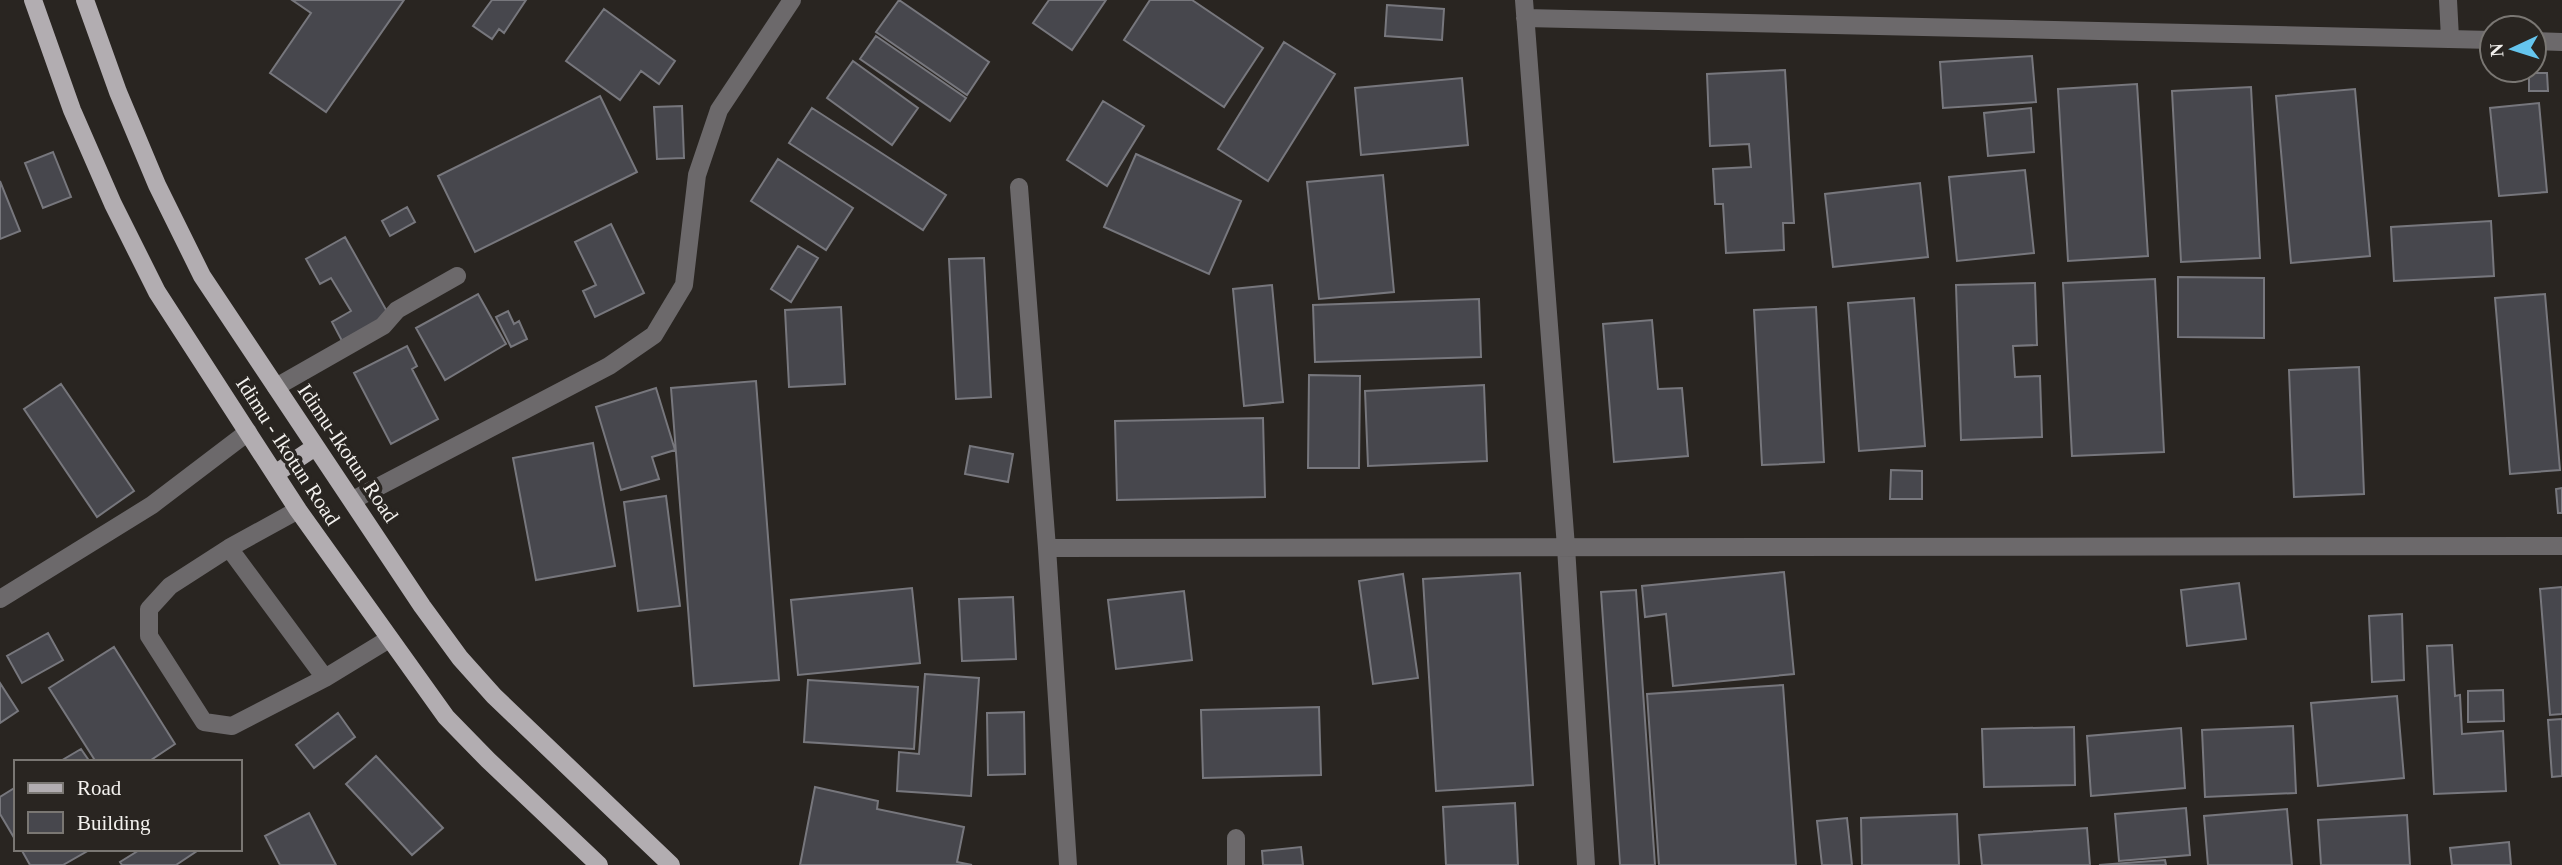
<svg xmlns="http://www.w3.org/2000/svg" width="2562" height="865" font-family="'Times New Roman',serif">
<style>
.building{fill:#47474d;stroke:#77777d;stroke-width:2}
.lines{fill:none;stroke-linecap:round;stroke-linejoin:round}
.lane{stroke:#6c696b;stroke-width:18}
.street{stroke:#6c696b;stroke-width:18}
.primary{stroke:#b2adb1;stroke-width:18}
.labels{text-anchor:middle;dominant-baseline:central;stroke-width:7;stroke-linejoin:round;paint-order:stroke}
.street-label{font-size:21px;fill:#f3f1ee;stroke:#292521}
</style>
<rect width="100%" height="100%" fill="#292521"/>
<path class="building" d="M292 0H404L326 112 270 73 311 13Z
M492 0H526L504 33 499 29 492 39 473 26Z
M899 0 989 62 967 95 876 32Z
M1049 0H1106L1072 50 1033 23Z
M1150 0H1192L1263 48 1224 107 1124 40Z
M1387 5 1444 9 1442 40 1385 36Z
M604 9 675 61 659 84 641 71 620 100 566 61Z
M876 36 966 98 950 121 860 59Z
M1284 42 1335 74 1268 181 1218 149Z
M2032 56 2036 102 1943 108 1940 62Z
M853 61 918 108 892 145 827 98Z
M1785 70 1794 223H1783L1784 250 1726 253 1723 204H1715L1713 169 1751 167 1749 144 1710 146 1707 74Z
M2529 73H2547L2548 91H2529Z
M1462 78 1468 145 1361 155 1355 88Z
M2137 84 2148 256 2068 261 2058 89Z
M2251 87 2260 258 2181 262 2172 91Z
M2355 89 2370 256 2291 263 2276 96Z
M600 96 637 172 475 252 438 176Z
M1103 101 1144 126 1107 186 1067 160Z
M2539 103 2547 192 2499 196 2490 108Z
M682 106 684 158 657 159 654 107Z
M812 108 946 195 923 230 789 143Z
M2031 108 2034 152 1988 156 1984 113Z
M53 152 71 197 43 208 25 163Z
M1136 154 1241 201 1209 274 1104 227Z
M778 159 853 208 826 250 751 201Z
M2025 170 2034 253 1957 261 1949 177Z
M1383 175 1394 292 1319 299 1307 182Z
M0 181 20 231 0 239Z
M1920 183 1928 257 1833 267 1825 194Z
M407 207 415 222 390 236 382 221Z
M2491 221 2494 276 2394 281 2391 227Z
M611 224 644 293 595 317 583 291 596 285 575 242Z
M345 237 389 315 342 341 332 322 351 311 331 278 320 284 306 259Z
M798 246 818 258 791 302 771 289Z
M984 258 991 397 956 399 949 259Z
M2178 277 2264 278V338L2178 337Z
M2155 279 2164 452 2072 456 2063 283Z
M2035 283 2037 345 2013 346 2015 377 2040 376 2042 437 1961 440 1956 285Z
M1272 285 1283 402 1244 406 1233 289Z
M478 294 506 344 445 380 416 328Z
M2545 294 2560 470 2510 474 2495 298Z
M1914 298 1925 446 1859 451 1848 303Z
M1479 299 1481 357 1315 362 1313 305Z
M841 307 845 384 789 387 785 310Z
M1816 307 1824 462 1762 465 1754 310Z
M508 311 514 324 519 321 527 339 511 347 496 317Z
M1652 320 1658 389 1682 388 1688 456 1614 462 1603 324Z
M407 346 417 366 412 369 438 419 391 444 354 373Z
M2359 367 2364 494 2294 497 2289 370Z
M1309 375 1360 376 1359 468H1308Z
M756 381 779 680 694 686 671 388Z
M61 384 134 491 97 517 24 409Z
M1484 385 1487 461 1368 466 1365 391Z
M656 388 675 450 652 457 659 479 621 490 596 407Z
M1263 418 1265 497 1117 500 1115 421Z
M593 443 615 566 536 580 513 458Z
M970 446 1013 454 1008 482 965 474Z
M1891 470 1922 471V499H1890Z
M2562 488V513H2558L2556 489Z
M666 496 680 606 638 611 624 502Z
M1784 572 1794 674 1673 686 1666 614 1645 617 1642 586Z
M1520 573 1533 785 1436 791 1423 579Z
M1403 574 1418 678 1373 684 1359 581Z
M2239 583 2246 639 2187 646 2181 590Z
M2562 587V714L2550 715 2540 589Z
M912 588 920 663 798 675 791 600Z
M1636 590 1655 865H1620L1601 592Z
M1184 591 1192 660 1116 669 1108 600Z
M1013 597 1016 659 962 661 959 599Z
M2402 614 2404 680 2372 682 2369 616Z
M48 633 63 660 22 683 7 656Z
M2452 645 2455 696 2460 695 2462 734 2503 731 2506 791 2434 794 2427 646Z
M114 647 175 744 148 762H96L49 688Z
M925 674 979 678 971 796 897 791 899 752 919 754Z
M808 680 918 687 914 749 804 742Z
M0 683 18 711 0 723Z
M1783 685 1796 865H1659L1647 694Z
M2503 690 2504 721 2468 722V691Z
M2397 696 2404 778 2318 786 2311 703Z
M1319 707 1321 775 1203 778 1201 710Z
M1024 712 1025 774 988 775 987 713Z
M338 713 355 737 314 768 296 745Z
M2562 719V776L2552 777 2548 720Z
M2293 726 2296 793 2205 797 2202 730Z
M2074 727 2075 785 1984 787 1982 729Z
M2181 728 2185 788 2091 796 2087 736Z
M81 749 90 762H59Z
M376 756 443 828 412 855 346 784Z
M16 787V841L0 814V797Z
M815 787 878 801 877 809 964 827 957 862 972 865H800Z
M1515 803 1518 865H1446L1443 807Z
M2186 808 2190 855 2119 861 2115 814Z
M2287 809 2292 865H2208L2204 816Z
M309 813 336 865H280L265 836Z
M1957 814 1959 865H1862L1861 818Z
M2407 815 2410 865H2321L2318 820Z
M1847 818 1852 865H1822L1817 821Z
M2087 828 2090 865H1982L1979 835Z
M2509 842 2511 865H2452L2450 848Z
M1301 847 1303 865H1263L1262 851Z
M21 849H91L63 865H30Z
M141 849H200L176 865H122L120 862Z
M2165 860 2166 865H2099Z"/>
<g class="lines">
<path class="lane" d="M276 387 383 326 397 310 457 276
M298 510 229 548 170 586 149 609V636L204 722 232 726 325 678 389 639
M229 548 325 678
M0 599 152 505 248 432
M1236 865V838"/>
<path class="street" d="M1524 0 1566 547 1586 865
M2448 0 2450 38
M1525 18 2492 40
M2534 41 2562 42
M1019 187 1047 548 1068 865
M353 500 609 366 654 335 684 285 697 175 719 110 792 0
M1047 548 2562 546"/>
<path class="primary" d="M33 0 72 110 113 204 157 292 298 510 446 717 488 760 599 865
M85 0 118 92 157 185 202 276 422 606 460 658 494 696 671 865
M275 474 315 447"/>
</g>
<g class="labels">
<g class="street-label">
<text transform="translate(288 451) rotate(57)">Idimu - Ikotun Road</text>
<text transform="translate(348 453) rotate(56)">Idimu-Ikotun Road</text>
</g>
</g>
<rect x="14" y="760" width="228" height="91" fill="#292521" stroke="#7a7773" stroke-width="2"/>
<rect x="28" y="783" width="35" height="10" fill="#b2adb1" stroke="#7a7773" stroke-width="2"/>
<text x="77" y="795" font-size="21" fill="#f3f1ee">Road</text>
<rect x="28" y="812" width="35" height="21" fill="#47474d" stroke="#7a7773" stroke-width="2"/>
<text x="77" y="830" font-size="21" fill="#f3f1ee">Building</text>
<g transform="translate(2513 49) rotate(266)"><circle r="33" fill="#292521" stroke="#7a7773" stroke-width="2"/>
<path d="M0-5L12 26L0 18L-12 26Z" fill="#65c5ee"/>
<text y="-10" font-size="19" font-weight="bold" text-anchor="middle" fill="#f3f1ee">N</text>
</g>
</svg>
